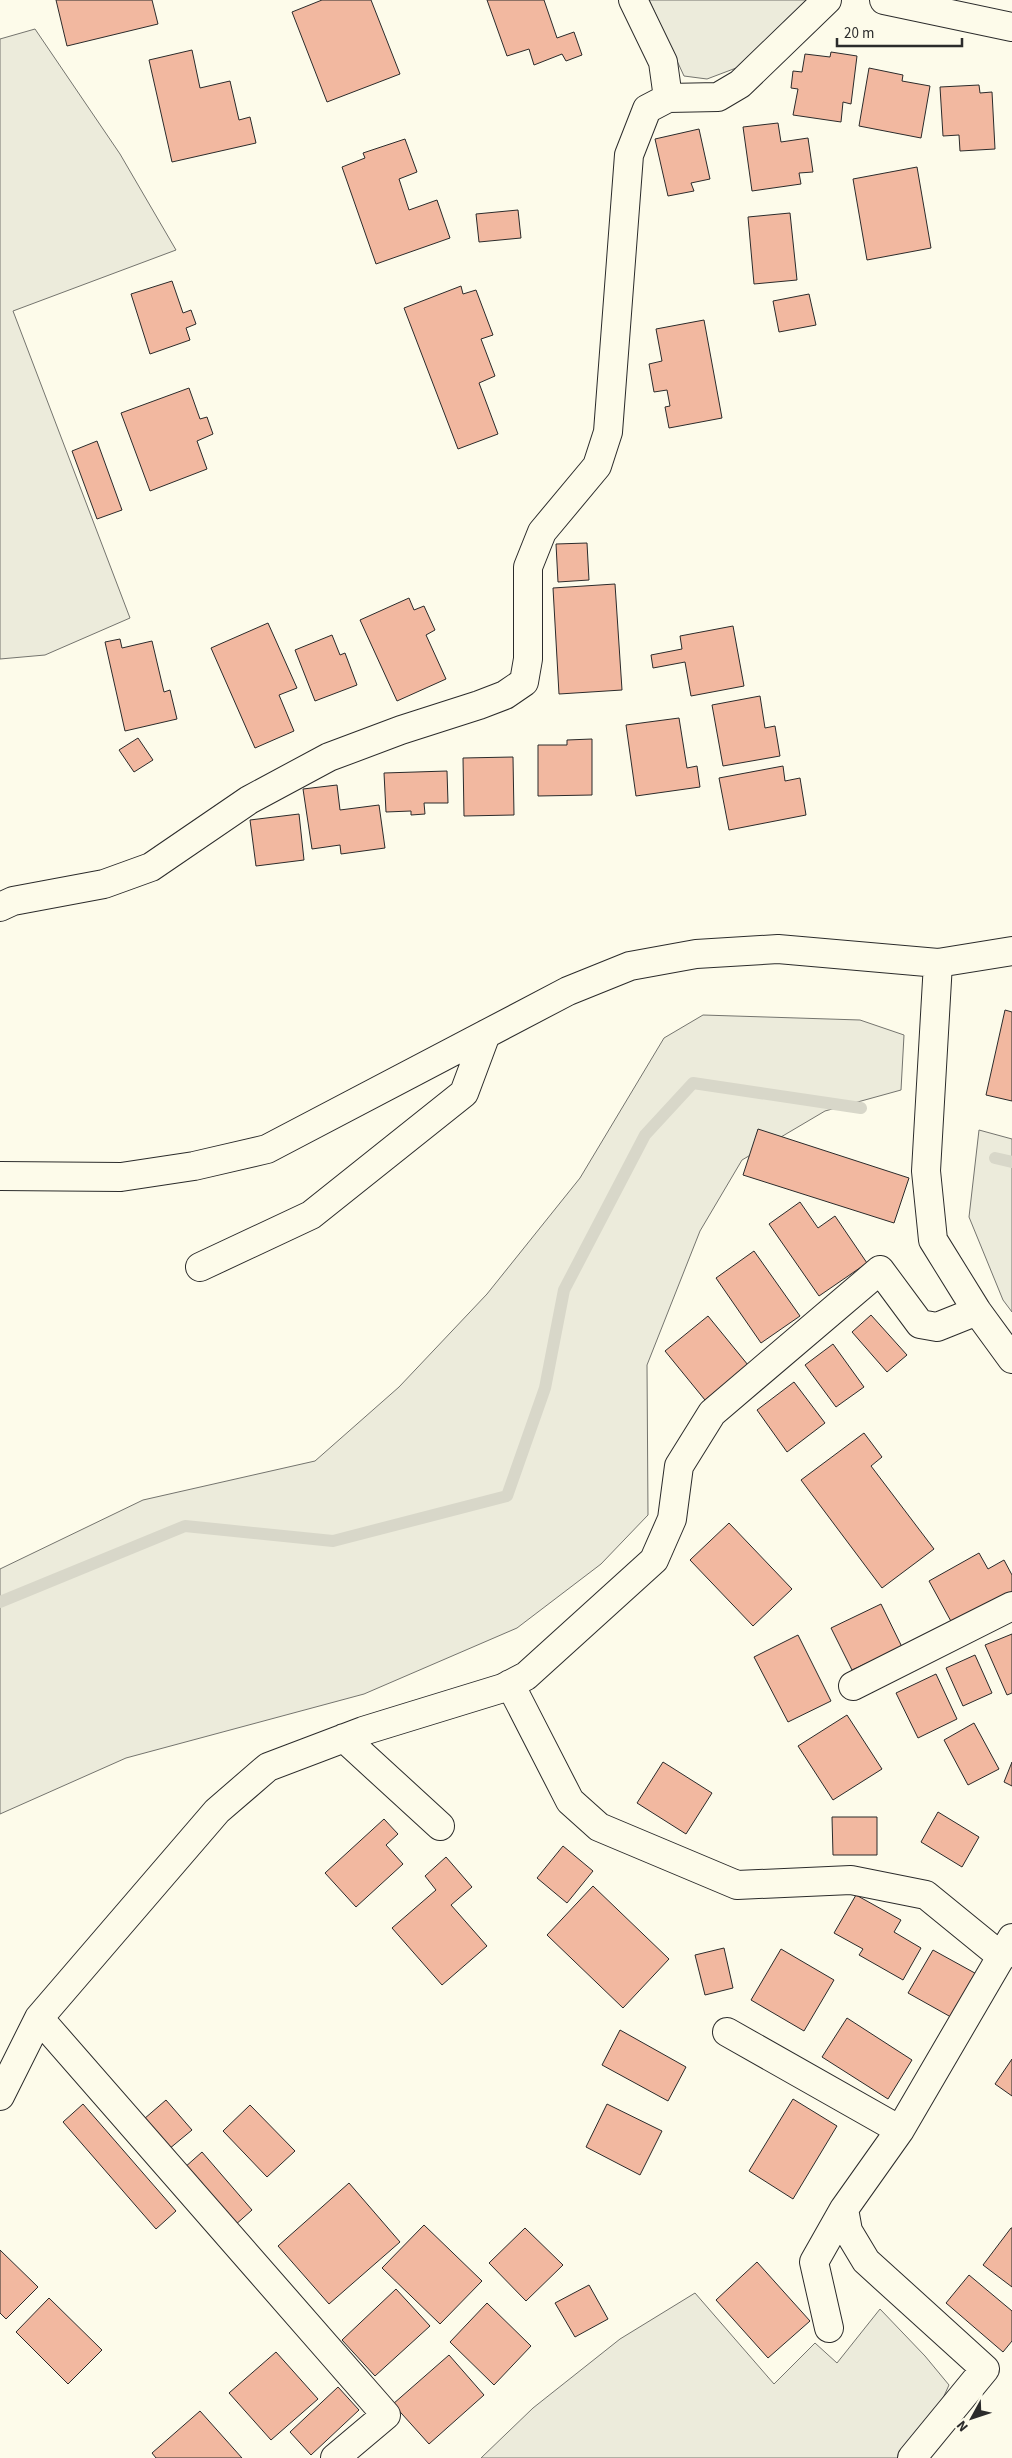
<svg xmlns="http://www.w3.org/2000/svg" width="1012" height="2458" font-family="'Source Sans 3',sans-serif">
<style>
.green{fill:#ecebdb;stroke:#74746e}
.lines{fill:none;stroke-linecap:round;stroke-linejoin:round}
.stream{stroke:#d8d7c9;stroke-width:12}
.building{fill:#f2b8a0;stroke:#2b2b2b}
.minor-casing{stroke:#2b2b2b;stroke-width:30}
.minor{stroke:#fdfbea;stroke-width:28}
</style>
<rect width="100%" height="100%" fill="#fdfbea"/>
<path class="green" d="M649 0H807L744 65 707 79 684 76Z
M35 29 120 154 176 250 13 311 130 618 45 655 0 659V39Z
M703 1015 860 1020 904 1035 901 1090 825 1111 742 1160 700 1231 647 1365 648 1515 601 1564 517 1628 364 1694 126 1758 0 1814V1569L143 1500 315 1461 399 1387 487 1294 580 1178 664 1038Z
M979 1130 1012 1139V1312L1003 1300 969 1217Z
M695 2293 774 2384 815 2343 837 2363 880 2309 925 2356 949 2385 934 2418 899 2458H481L533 2408 620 2339Z"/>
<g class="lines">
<path class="stream" d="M995 1158 1012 1162
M0 1602 185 1526 333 1541 507 1496 545 1388 564 1290 645 1135 693 1083 861 1108"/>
</g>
<path class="building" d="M56 0H152L158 24 67 46Z
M322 0H371L400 74 327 102 292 12Z
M487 0H544L557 38 574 32 582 55 566 61 562 54 534 65 529 49 507 56Z
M192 50 200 88 230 81 239 120 250 117 256 143 172 162 149 60Z
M831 52 857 56 851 104 843 102 841 122 793 115 798 89 791 88 793 71 802 72 805 54 830 57Z
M869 68 903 75 902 81 930 86 921 138 859 126Z
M979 85 980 93 992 92 995 149 960 151 959 135 943 136 940 87Z
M778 123 781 142 808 138 813 172 799 173 801 184 752 191 743 127Z
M699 129 710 179 691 183 694 191 668 196 655 139Z
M405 139 417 172 399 179 409 210 437 200 450 238 376 264 342 167 365 158 363 153Z
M917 167 931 248 867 260 853 179Z
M518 210 521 238 479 242 476 214Z
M790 213 797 280 754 284 748 217Z
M172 281 183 313 191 310 196 324 186 328 190 340 150 354 131 294Z
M461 286 463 294 476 290 493 335 481 339 495 376 479 383 498 434 458 449 404 308Z
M809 294 816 325 779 332 773 301Z
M704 320 722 418 669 428 665 407 670 406 667 390 654 392 649 364 662 361 656 329Z
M189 388 200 419 207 417 213 434 197 441 207 469 150 491 121 413Z
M97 441 122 510 97 519 72 451Z
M587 543 589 580 558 582 556 544Z
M615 584 622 690 559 694 553 588Z
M409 598 414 610 424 606 435 630 426 635 446 679 397 701 360 620Z
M268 623 297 688 279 695 294 731 255 748 211 648Z
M733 626 744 686 691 696 685 662 653 668 651 655 682 649 680 636Z
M332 635 340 655 345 653 357 685 315 701 295 650Z
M120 639 122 648 152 641 164 692 170 690 177 719 125 731 105 642Z
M760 696 765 728 775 726 780 756 723 766 712 705Z
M679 718 687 768 697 766 700 787 636 796 626 725Z
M138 738 153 760 134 772 119 750Z
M592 739V795L538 796V745H567V740Z
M513 757 514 815 464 816 463 758Z
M783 766 785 781 800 778 806 815 729 830 719 778Z
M447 771 448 803H424L425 814 411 815V811L386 812 384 773Z
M337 785 340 810 379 805 385 848 341 854 340 845 312 849 303 789Z
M299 814 304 860 256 866 250 820Z
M1005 1010 1012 1012V1101L986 1095Z
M758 1129 909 1178 894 1223 743 1175Z
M800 1202 818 1228 835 1216 867 1263 819 1296 769 1224Z
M754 1251 800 1316 761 1343 716 1278Z
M871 1315 907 1355 887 1372 852 1332Z
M708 1316 748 1365 705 1400 665 1351Z
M833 1344 864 1387 836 1407 805 1365Z
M794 1382 825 1423 787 1452 757 1410Z
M864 1433 882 1457 871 1466 934 1549 882 1588 801 1480Z
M729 1523 792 1589 753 1626 690 1560Z
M979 1553 988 1569 1004 1560 1012 1575V1594L953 1625 929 1581Z
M881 1604 902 1647 852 1670 831 1628Z
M1012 1634V1693L1007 1695 985 1645Z
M798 1635 831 1701 788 1722 754 1657Z
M975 1655 992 1693 963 1706 946 1668Z
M936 1674 957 1719 918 1738 896 1693Z
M847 1715 882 1769 833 1800 798 1746Z
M974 1723 999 1769 968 1785 944 1740Z
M663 1762 712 1793 686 1834 637 1803Z
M1012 1762V1786L1004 1782Z
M938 1812 979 1837 962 1867 921 1842Z
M832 1817H877V1855H833Z
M384 1819 398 1834 386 1845 403 1864 356 1907 325 1873Z
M563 1846 593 1871 567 1903 537 1878Z
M446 1857 472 1887 451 1905 487 1946 442 1985 392 1928 436 1890 425 1876Z
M593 1886 669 1959 623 2008 547 1935Z
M856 1895 901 1920 894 1932 921 1948 903 1980 859 1955 863 1949 834 1933Z
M724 1948 733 1988 705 1995 695 1955Z
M781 1949 834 1980 804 2031 751 2000Z
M933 1950 982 1977 958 2021 908 1993Z
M847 2018 912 2060 888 2099 822 2057Z
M620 2030 686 2067 668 2101 602 2065Z
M1012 2059V2096L995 2084Z
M793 2099 837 2126 793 2199 749 2171Z
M166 2100 192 2130 169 2149 144 2119Z
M83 2104 176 2211 156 2229 63 2122Z
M607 2104 662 2131 640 2175 586 2147Z
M250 2105 295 2151 267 2177 223 2131Z
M202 2152 252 2210 234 2226 184 2168Z
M349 2183 400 2242 329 2304 278 2246Z
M424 2225 482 2281 440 2324 382 2268Z
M525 2228 563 2265 526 2301 489 2263Z
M1011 2228H1012V2287L983 2265Z
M0 2250 38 2287 6 2319 0 2313Z
M757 2262 810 2321 768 2358 716 2300Z
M969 2275 1012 2311V2341L1003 2352 946 2303Z
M589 2285 608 2319 575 2337 555 2303Z
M396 2289 430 2326 375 2376 342 2340Z
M49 2298 102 2350 68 2384 16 2332Z
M487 2303 531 2346 494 2385 450 2342Z
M276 2352 318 2399 271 2440 229 2393Z
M449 2355 484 2395 429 2444 393 2404Z
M338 2387 359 2410 311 2455 290 2432Z
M200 2411 242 2458H156L152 2453Z"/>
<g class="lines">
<defs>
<path id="minor" d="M633 0 663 62 668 98
M884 0 1012 27
M0 907 13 901 104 884 151 867 249 800 329 757 401 730 479 705 505 695 524 682 528 659V567L542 532 597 466 608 432 629 155 647 109 668 98 718 97 740 84 827 0
M938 963 926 1171 933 1240 977 1311 1012 1359
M0 1176 121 1177 194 1166 267 1149 568 991 630 966 696 954 778 949 938 963 1012 951
M200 1267 311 1215 464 1093 486 1034
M510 1684 570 1801 599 1827 737 1885 851 1880 926 1895 1002 1957
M853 1686 1012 1606
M344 1738 440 1826
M39 2018 386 2415 335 2458
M727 2032 900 2130
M0 2096 39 2018 217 1811 268 1767 363 1731 503 1688 526 1676 654 1560 672 1519 679 1466 712 1413 880 1270 920 1324 937 1327 977 1311
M829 2328 814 2262 844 2209
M912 2458 985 2369 866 2261 848 2231 844 2209 900 2130 1012 1938"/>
</defs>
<use href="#minor" class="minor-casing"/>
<use href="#minor" class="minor"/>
</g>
<g transform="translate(972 2418) rotate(230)" stroke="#fdfbea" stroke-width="4" paint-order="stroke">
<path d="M0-4L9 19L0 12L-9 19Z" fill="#2b2b2b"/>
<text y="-8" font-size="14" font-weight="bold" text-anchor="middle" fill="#2b2b2b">N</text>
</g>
<path d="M837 38v8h125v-8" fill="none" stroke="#2b2b2b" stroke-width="2.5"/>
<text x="844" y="38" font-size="15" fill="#2b2b2b" stroke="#fdfbea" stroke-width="4" paint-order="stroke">20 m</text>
</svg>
